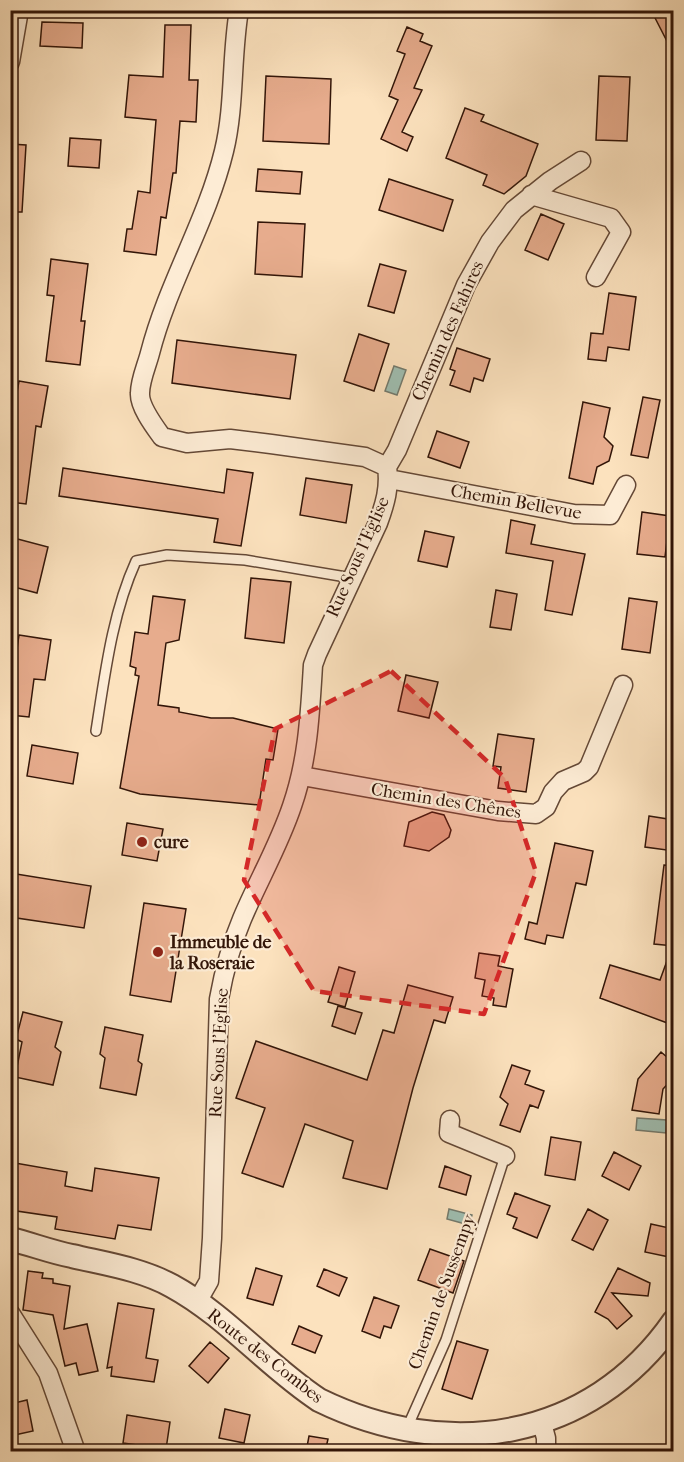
<svg xmlns="http://www.w3.org/2000/svg" width="684" height="1462" font-family="'IM FELL French Canon',serif">
<style>
.water{fill:#9fbeb1;stroke:#737a6d;stroke-width:1.5}
.building{fill:#e7ac8d;stroke:#321508;stroke-width:1.5}
.lines{fill:none;stroke-linecap:round;stroke-linejoin:round}
.service-casing{stroke:#644836;stroke-width:12}
.minor-casing{stroke:#644836;stroke-width:21}
.tertiary-casing{stroke:#644836;stroke-width:26}
.service{stroke:#fdecd5;stroke-width:9}
.minor{stroke:#fdecd5;stroke-width:18}
.tertiary{stroke:#fdecd5;stroke-width:22}
.marked{fill:#d62828;fill-opacity:0.2;stroke:#d62828;stroke-width:4.5;stroke-dasharray:12 8;stroke-linejoin:round}
.poi-dot{fill:#8f2418;stroke:#fdecd5;stroke-width:2}
.labels{text-anchor:middle;dominant-baseline:central;stroke-width:4.5;stroke-linejoin:round;paint-order:stroke}
.street-label{font-size:18px;fill:#321508;stroke:#fdecd5}
.poi-label{font-size:18px;font-weight:bold;fill:#321508;stroke:#fdecd5;text-anchor:start}
</style>
<rect width="100%" height="100%" fill="#fce2be"/>
<filter id="stains"><feTurbulence type="fractalNoise" baseFrequency=".00333" numOctaves="4"/><feColorMatrix values="0 0 0 0 .2 0 0 0 0 .09 0 0 0 0 .02 0 0 0 .5 -.17"/></filter>
<radialGradient id="worn" r=".72"><stop offset=".6" stop-color="#630" stop-opacity="0"/><stop offset="1" stop-color="#630" stop-opacity=".3"/></radialGradient>
<path class="water" d="M394 366 406 370 397 395 385 391Z
M637 1118 667 1120 666 1133 636 1130Z
M449 1209 472 1215 469 1225 447 1219Z"/>
<path class="building" d="M651 10H674V55Z
M42 22 83 23 82 48 40 46Z
M165 25H191L189 80H198L196 122 180 121 176 173H173L166 218 161 217 156 255 124 251 127 229H132L138 191 150 193 156 120 125 117 129 75 163 77Z
M407 27 423 34 420 41 432 46 414 88 422 90 402 132 413 137 407 151 381 139 398 100 389 96 405 54 397 51Z
M266 76 331 79 329 144 263 141Z
M599 76 630 77 627 141 596 140Z
M465 108 484 115 481 121 538 144 526 176 504 194 483 185 487 175 446 158Z
M70 138 101 140 99 168 68 166Z
M10 144 26 145 22 212H10Z
M258 169 302 172 300 194 256 191Z
M389 179 453 200 443 231 379 210Z
M541 214 564 224 548 260 525 250Z
M258 222 305 224 302 277 255 274Z
M51 259 88 264 81 321H85L80 365 46 361 54 296 47 295Z
M380 264 406 271 394 313 368 306Z
M609 293 636 297 629 350 608 347 606 361 588 359 591 333 603 334Z
M359 334 389 344 374 391 344 381Z
M177 340 296 355 290 399 172 383Z
M457 348 490 359 483 381 474 378 470 392 450 385 455 371 450 369Z
M19 381 48 386 41 427 36 426 26 504 10 502V431Z
M643 397 660 400 648 458 631 455Z
M583 402 610 408 604 437 613 446 609 461 597 467 593 484 569 478Z
M437 431 469 442 460 468 428 457Z
M63 468 224 493 227 469 253 473 241 546 214 542 218 519 59 496Z
M306 478 352 485 346 523 300 515Z
M642 512 670 516 665 557 637 554Z
M511 520 535 525 531 544 585 554 572 615 545 610 553 561 506 553Z
M425 531 454 537 447 567 418 561Z
M10 537 48 547 37 593 10 586Z
M251 578 291 582 284 643 245 638Z
M496 590 517 594 511 630 490 627Z
M153 596 185 600 179 640 166 643 158 705 179 708V712L211 718H233L278 729 273 760 266 759 259 805 140 794 120 788 139 676 135 675 136 668 130 666 135 632 148 634Z
M629 598 657 602 650 653 622 649Z
M19 635 51 640 45 680 34 679 29 717 10 715V676L13 677Z
M406 675 438 682 429 718 398 711Z
M498 734 534 739 526 792 498 788 501 767 493 766Z
M32 745 78 753 73 784 27 776Z
M432 812 444 815 451 830 449 837 429 851 404 846 409 822Z
M649 816 674 820V851L645 847Z
M127 823 163 829 157 861 122 855Z
M555 843 593 851 586 885 576 883 563 938 547 935 545 944 525 939 529 922 537 924Z
M664 865 674 866V946L654 944Z
M10 873 91 886 84 928 10 917Z
M144 903 186 909 171 1002 130 995Z
M672 947 674 1015 670 1024 600 998 610 965 660 980Z
M479 953 500 956 498 966 513 969 506 1007 493 1005 494 998 482 996 485 980 475 978Z
M339 967 355 972 345 1007 328 1002Z
M408 985 453 997 445 1023 434 1020 413 1088 387 1189 343 1178 353 1141 305 1124 283 1187 242 1173 265 1108 236 1098 256 1041 367 1080 383 1030 394 1033Z
M338 1006 362 1013 355 1034 332 1026Z
M23 1012 62 1022 55 1047 61 1052 53 1085 15 1077 22 1042 16 1039Z
M105 1027 143 1035 138 1061 142 1064 136 1095 100 1088 105 1058 100 1054Z
M661 1052 674 1063V1077L663 1089 659 1114 632 1110 638 1079Z
M512 1065 530 1071 525 1084 544 1091 538 1108 530 1105 520 1132 500 1125 508 1104 500 1097Z
M551 1137 581 1142 575 1180 545 1175Z
M614 1152 641 1166 629 1190 602 1176Z
M15 1163 67 1172 65 1186 92 1191 95 1168 159 1178 151 1230 118 1225 115 1239 55 1229 57 1217 10 1210V1188Z
M445 1166 471 1176 466 1195 439 1187Z
M515 1193 550 1206 537 1238 513 1228 517 1218 507 1214Z
M588 1209 608 1220 593 1250 572 1240Z
M651 1224 674 1229V1258L645 1252Z
M430 1249 464 1261 453 1293 418 1280Z
M256 1268 282 1276 273 1305 247 1298Z
M618 1268 650 1283 648 1296 612 1293 632 1316 617 1329 608 1319 595 1312Z
M324 1269 347 1278 339 1296 317 1286Z
M28 1271 43 1273 42 1278 53 1279V1283L70 1286 64 1329 87 1324 98 1371 79 1375 76 1363 65 1366 53 1315 23 1310Z
M374 1297 399 1306 391 1328 384 1326 380 1338 362 1331Z
M118 1303 154 1309 146 1358 158 1360 154 1382 111 1376 112 1367 107 1368Z
M299 1326 322 1336 315 1353 292 1344Z
M457 1341 488 1350 472 1399 442 1389Z
M210 1342 229 1358 208 1383 189 1366Z
M27 1400 33 1431 10 1436V1404Z
M225 1409 250 1415 244 1443 219 1438Z
M127 1415 170 1422 166 1449 123 1443Z
M309 1436 328 1439 325 1452H306Z"/>
<g class="lines">
<defs>
<path id="service" d="M96 731C105 674 112 614 136 561L167 555 245 560 352 578
M407 1428 446 1340 505 1156"/>
<path id="minor" d="M10 62 19 10
M531 195 611 218 621 232 596 277
M387 467 397 450 466 285 490 242 514 210 550 181 581 161
M389 479 574 514 610 515 626 485
M302 776 498 811 536 814 546 807 553 792 563 781 584 772 589 767 623 685
M450 1120 449 1133 505 1156
M197 1302 209 1281 212 1238 219 999C224 971 231 945 242 919 258 881 279 845 292 806 308 760 310 714 313 665L317 654 378 523C385 504 390 487 387 467L365 457 271 444 230 439 187 443 162 437C154 426 139 406 140 393 140 380 147 365 150 353 168 283 207 221 224 151 235 106 231 57 239 10
M10 1313 48 1373 76 1452
M543 1427 546 1438V1452"/>
<path id="tertiary" d="M10 1239C31 1244 51 1252 72 1256 106 1264 141 1269 172 1286 227 1316 267 1366 319 1400 446 1462 590 1442 674 1321"/>
</defs>
<use href="#service" class="service-casing"/>
<use href="#minor" class="minor-casing"/>
<use href="#tertiary" class="tertiary-casing"/>
<use href="#service" class="service"/>
<use href="#minor" class="minor"/>
<use href="#tertiary" class="tertiary"/>
</g>
<path class="marked" d="M391 671 505 778 536 872 484 1014 314 991 244 880 275 729Z"/>
<g class="poi-dot">
<circle cx="142" cy="842" r="6"/>
<circle cx="158" cy="952" r="6"/>
</g>
<g class="labels">
<g class="street-label">
<text transform="translate(448 331) rotate(-66)">Chemin des Fahires</text>
<text transform="translate(516 502) rotate(10)">Chemin Bellevue</text>
<text transform="translate(358 557) rotate(-66)">Rue Sous l'Eglise</text>
<text transform="translate(446 801) rotate(9)">Chemin des Chênes</text>
<text transform="translate(219 1053) rotate(-87)">Rue Sous l'Eglise</text>
<text transform="translate(442 1292) rotate(-70)">Chemin de Sussempy</text>
<text transform="translate(265 1356) rotate(38)">Route des Combes</text>
</g>
<g class="poi-label">
<text x="154" y="842">cure</text>
<text x="170" y="942">Immeuble de<tspan x="170" dy="21">la Roseraie</tspan></text>
</g>
</g>
<rect width="684" height="1462" fill="none" stroke="#fce2be" stroke-width="36"/>
<rect x="12" y="12" width="660" height="1438" fill="none" stroke="#321508" stroke-width="3"/>
<rect x="18" y="18" width="648" height="1426" fill="none" stroke="#321508" stroke-width="1.5"/>
<rect width="100%" height="100%" filter="url(#stains)"/>
<rect width="100%" height="100%" fill="url(#worn)"/>
</svg>
